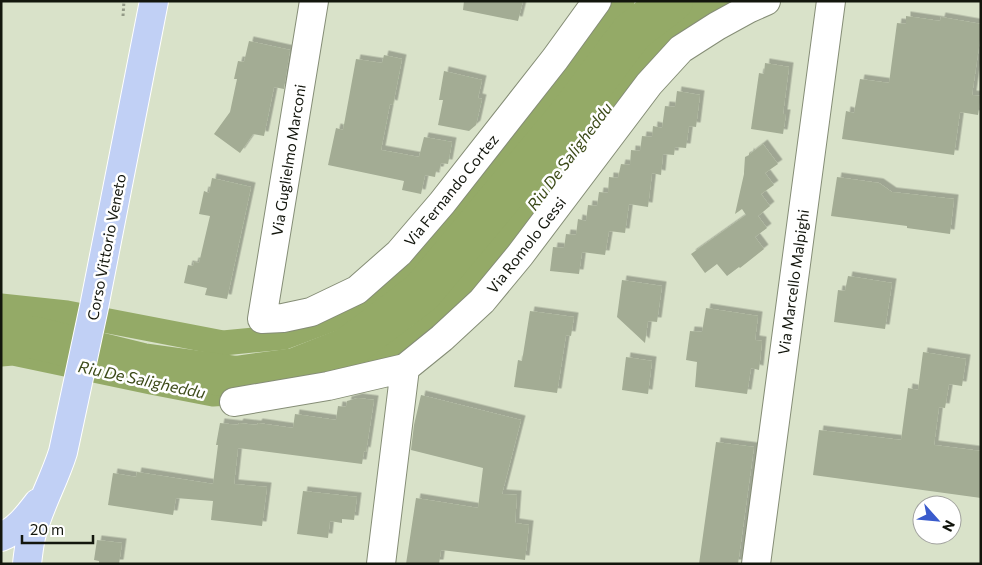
<svg xmlns="http://www.w3.org/2000/svg" width="982" height="565" font-family="Commissioner,sans-serif">
<style>
.lines{fill:none;stroke-linecap:round;stroke-linejoin:round}
.canal{stroke:#94aa67;stroke-width:25}
.river{stroke:#94aa67;stroke-width:42}
.building{fill:#a3ac94;filter:url(#shadow)}
.minor-casing{stroke:#858d76;stroke-width:30}
.major-casing{stroke:#fff;stroke-width:30}
.path{stroke:#939a87;stroke-width:3;stroke-dasharray:2.5 2.5;stroke-linecap:butt}
.minor{stroke:#fff;stroke-width:28}
.major{stroke:#c1d0f5;stroke-width:28}
.labels{text-anchor:middle;dominant-baseline:central;stroke-width:5;stroke-linejoin:round;paint-order:stroke}
.street-label{font-size:15px;fill:#13160d;stroke:#fff}
.water-label{font-size:16px;font-style:italic;fill:#3c4a18;stroke:#fff}
</style>
<defs>
<filter id="shadow"><feDropShadow dx="4.5" dy="-4.5" stdDeviation="0" flood-color="#0004"/></filter>
</defs>
<rect width="100%" height="100%" fill="#d9e2c9"/>
<g class="lines">
<path class="canal" d="M1 306 67 313 223 343 284 337 345 314 390 287 441 232 599 22 622 1
M1 354 13 353 151 382 213 394 258 391
M349 373 376 362 419 336 447 310 472 283 518 220 649 51 705 8 719 1"/>
<path class="river" d="M1 337H32L142 364 236 377 295 369 348 348 421 293 568 117 632 32 672 1"/>
</g>
<path class="building" d="M464 1H523L518 21 463 10Z
M906 16 940 21 941 17 981 24V33L972 95 981 96 978 115 960 112 954 155 842 139 846 111 854 113 860 79 889 83 897 23 906 24Z
M249 41 290 50 284 89 274 87 264 136 253 134 240 153 214 134 230 112 237 79H234L238 61 244 62Z
M384 55 402 59 393 105 390 104 381 150 419 157 424 137 452 142 448 164 441 163 439 171H436L435 177 425 175 421 194 402 190 404 181 328 165 336 128 343 130 356 59 382 63Z
M765 63 789 67 783 114H786L783 134 751 129 759 73 764 74Z
M444 71 482 80 478 98 482 99 476 125 469 131 438 125 443 100H439Z
M677 91 700 95 696 127 689 126 686 148 675 147 674 155 663 154 661 175 652 173 648 207 629 204 625 233 609 231 605 255 582 252 579 274 550 271 553 247 564 248 566 234 576 235 578 219 586 221 588 205 597 206 599 192 608 193 609 177 618 178 621 164 630 165 631 150 640 151 642 136 652 137 653 126 662 128 665 106 675 107Z
M763 144 778 164 765 173 774 185 761 194 770 206 758 216 767 228 755 237 764 249 740 268 739 267 727 276 717 264 705 273 691 254 746 215 742 209 735 214 744 174V172L745 157 749 155V152L750 154Z
M837 177 879 183 892 192 954 199 950 234 907 228V226L831 216Z
M212 178 251 187 227 299 205 295 207 288 184 283 188 265 193 266 194 262 199 263 210 216 199 214 204 191 209 193Z
M848 276 892 283 885 329 834 322 838 290 845 291Z
M622 280 662 286 657 322 648 321 645 343 617 317Z
M706 308 758 316 755 340 762 341 759 370 751 368 747 394 695 387 697 362 686 360 690 331 702 332Z
M530 311 574 317 571 336 566 335 557 393 514 387 518 360 522 361Z
M923 352 966 359 962 386 949 384 945 408 939 407 934 445 981 451V498L813 475 819 430 901 440 908 388 918 390Z
M626 357 652 361 648 394 622 390Z
M421 395 521 420 502 494 517 495 515 523 529 525 525 560 441 550 439 564H406L416 498 478 508 483 468 411 450 414 425Z
M358 398 374 400 366 452 364 451 362 464 238 448 234 484 267 487 262 526 211 520 213 501 176 498 173 515 108 505 113 473 136 477 137 472 213 484 218 445H216L220 423 238 425 239 423 257 425 258 423 293 428 295 414 336 420 338 406 346 407 347 401Z
M716 442 754 447 738 564H699Z
M303 491 357 497 354 520 342 519V523L330 521 328 538 297 534Z
M97 540 122 543 119 564H99V561L94 560Z"/>
<g class="lines">
<defs>
<path id="minor" d="M314 1 262 319 283 318 311 312 357 290 399 253 442 203 555 59 597 1
M234 402 328 386 405 368 442 338 482 301 520 255 649 84 681 49 717 26 748 9 766 1
M381 564 405 368
M756 564 831 1"/>
<path id="major" d="M1 537C17 531 28 516 38 503
M27 564C28 555 29 546 31 537 38 508 54 481 63 452L94 307 154 1"/>
</defs>
<use href="#minor" class="minor-casing"/>
<use href="#major" class="major-casing"/>
<path class="path" d="M123 16 124 1"/>
<use href="#minor" class="minor"/>
<use href="#major" class="major"/>
</g>
<g class="labels">
<g class="street-label">
<text transform="translate(288 160) rotate(-81)">Via Guglielmo Marconi</text>
<text transform="translate(451 190) rotate(-51)">Via Fernando Cortez</text>
<text transform="translate(526 245) rotate(-52)">Via Romolo Gessi</text>
<text transform="translate(106 247) rotate(-79)">Corso Vittorio Veneto</text>
<text transform="translate(793 282) rotate(-82)">Via Marcello Malpighi</text>
</g>
<g class="water-label">
<text transform="translate(569 156) rotate(-53)">Riu De Saligheddu</text>
<text transform="translate(142 379) rotate(12)">Riu De Saligheddu</text>
</g>
</g>
<rect width="982" height="565" fill="none" stroke="#13160d" stroke-width="5"/>
<g transform="translate(937 520) rotate(117)"><circle r="24" fill="#ffffff" stroke="#a1a29e"/>
<path d="M0-4L9 19L0 12L-9 19Z" fill="#3a5bcc"/>
<text y="-8" font-size="14" font-weight="bold" text-anchor="middle" fill="#13160d">N</text>
</g>
<path d="M22 535v8h71v-8" fill="none" stroke="#13160d" stroke-width="2.5"/>
<text x="30" y="535" font-size="15" fill="#13160d" stroke="#ffffff" stroke-width="4" paint-order="stroke">20 m</text>
</svg>
